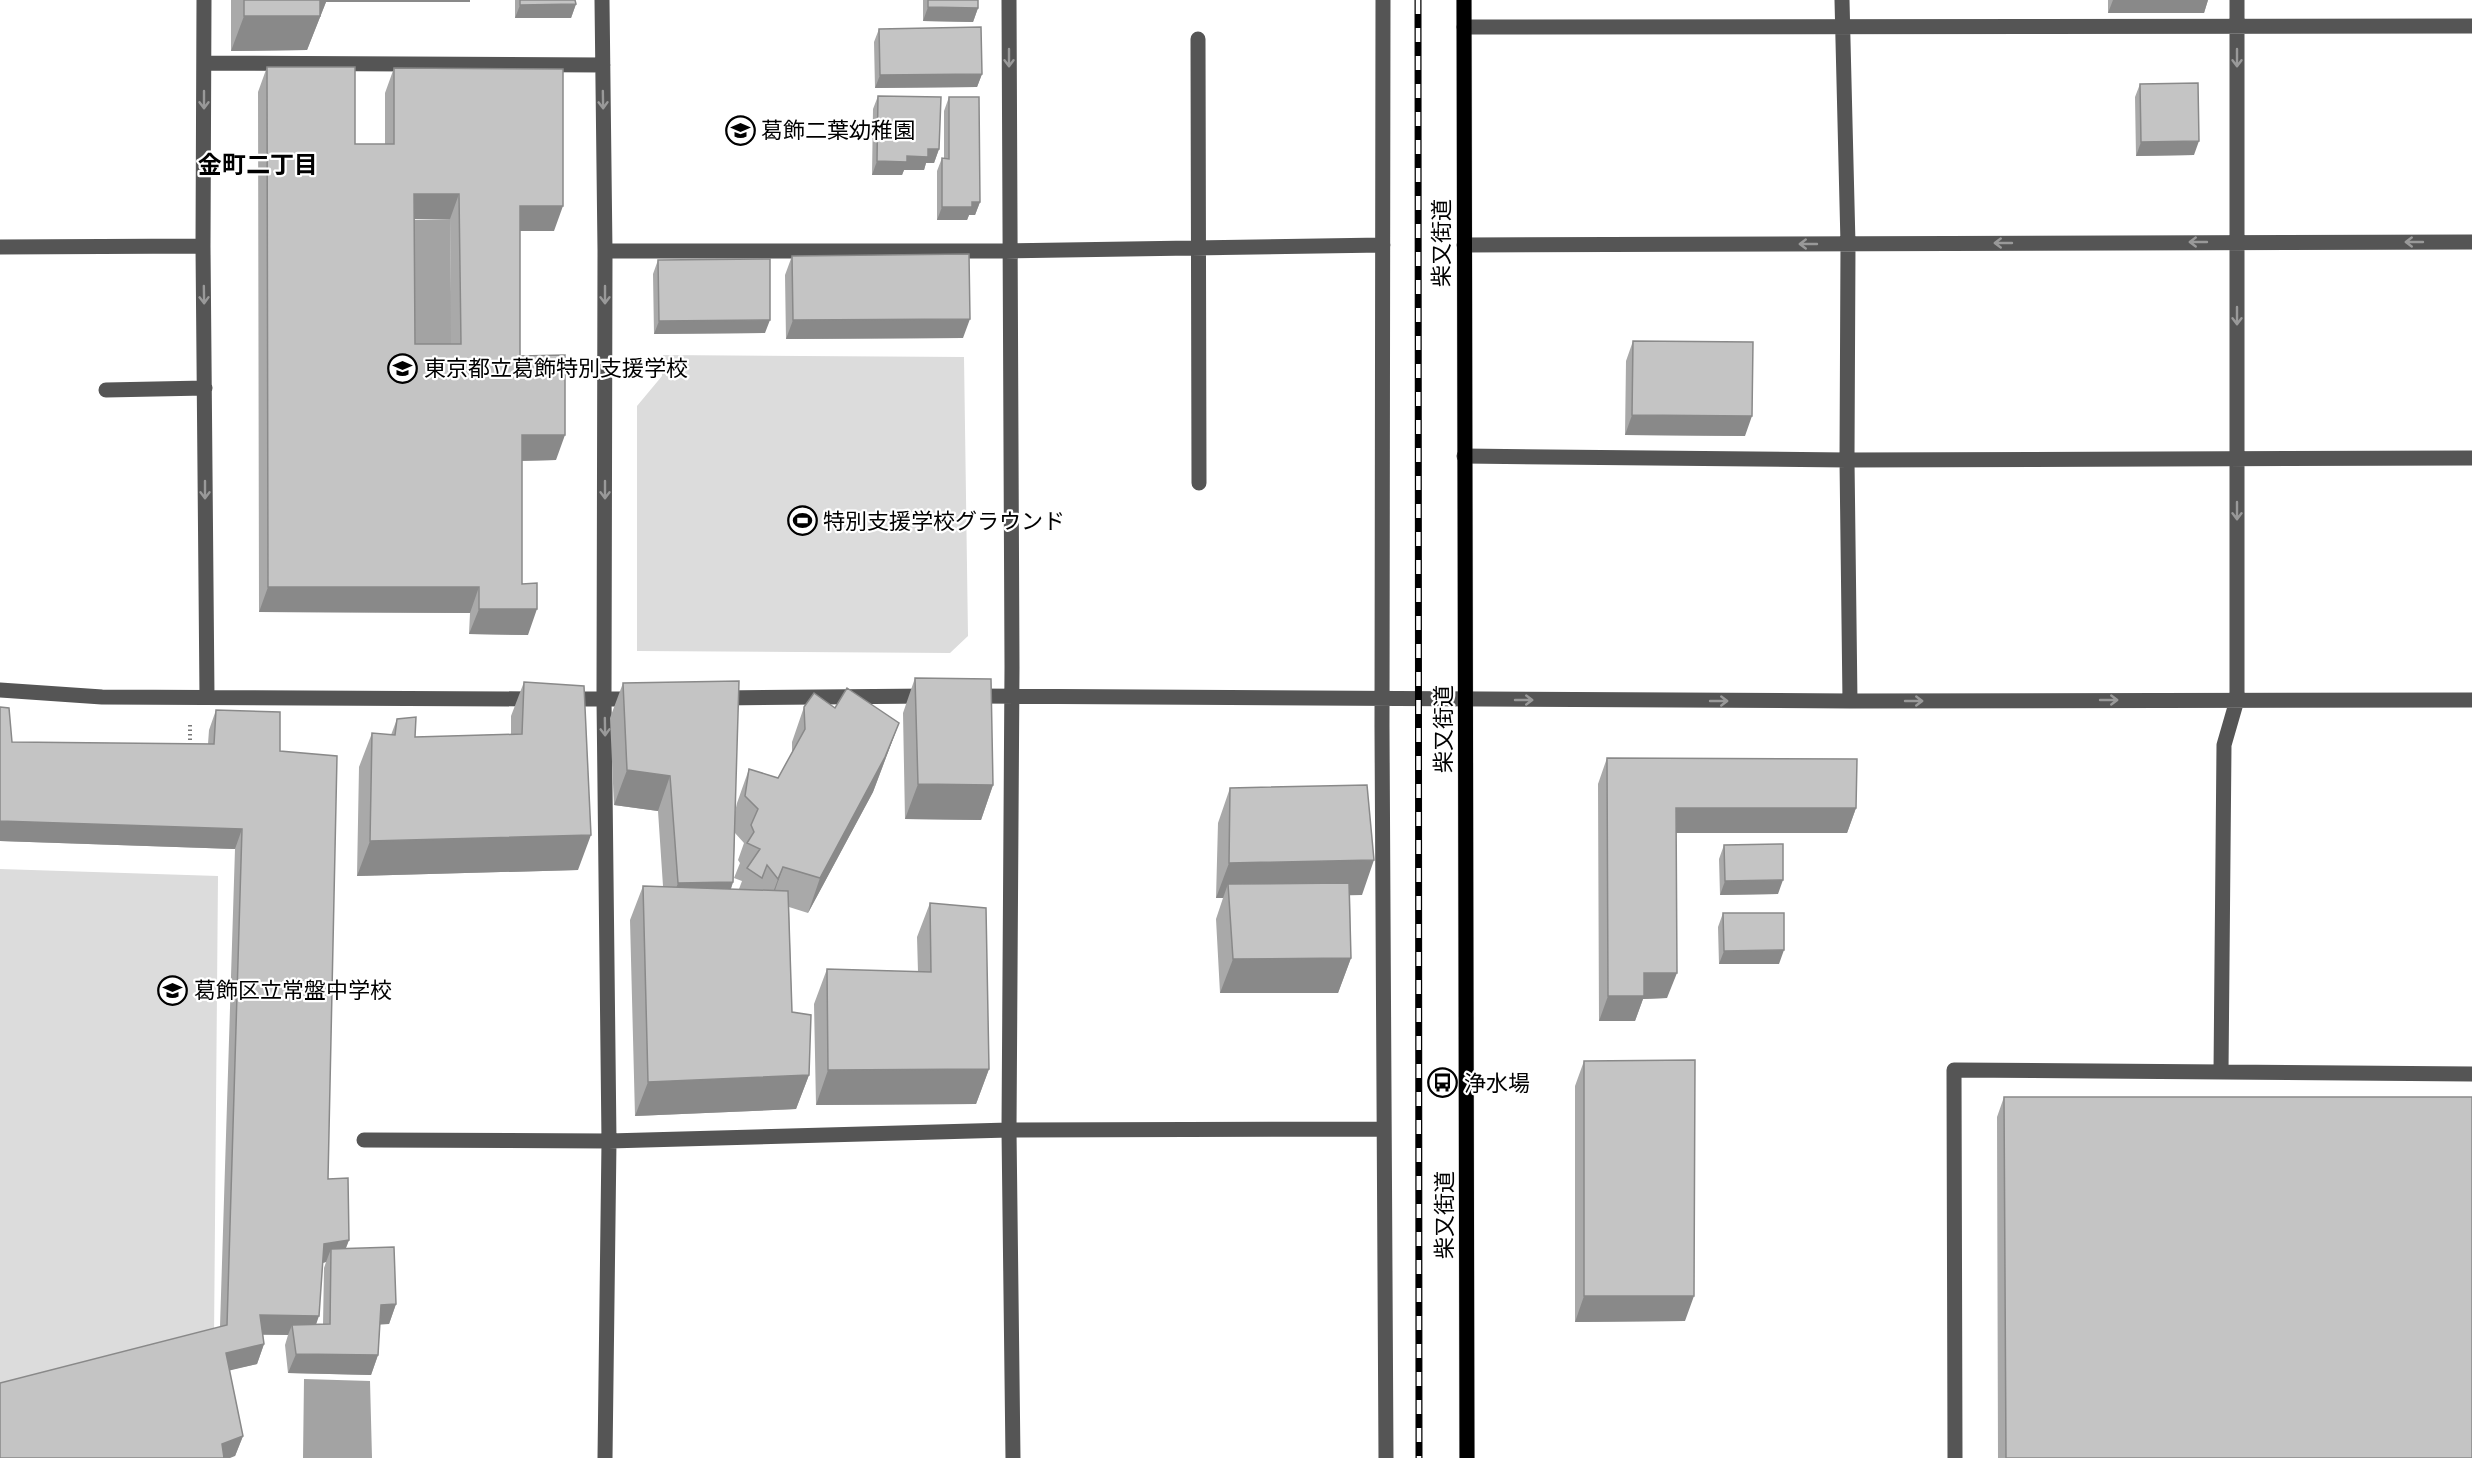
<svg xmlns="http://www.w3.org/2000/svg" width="2472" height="1458" font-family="'Titillium Web','Noto Sans JP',sans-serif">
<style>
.green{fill:#dcdcdc}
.water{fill:#a3a3a3}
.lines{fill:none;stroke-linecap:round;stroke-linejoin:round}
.major-casing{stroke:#dbdbdb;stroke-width:16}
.path{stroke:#777;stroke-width:4;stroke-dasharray:1.5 3;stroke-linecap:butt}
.minor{stroke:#555;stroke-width:15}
.major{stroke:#000;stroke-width:15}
.rail-casing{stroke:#000;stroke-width:7}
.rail{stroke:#fff;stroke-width:4.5;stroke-dasharray:14;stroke-linecap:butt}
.wall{fill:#a9a9a9;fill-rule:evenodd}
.shaded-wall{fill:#898989}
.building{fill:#c4c4c4;stroke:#898989;stroke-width:1.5;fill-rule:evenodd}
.oneway{stroke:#999}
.labels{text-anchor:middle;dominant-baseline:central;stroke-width:4.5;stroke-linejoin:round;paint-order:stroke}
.poi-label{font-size:22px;fill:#000;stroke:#fff;text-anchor:start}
.street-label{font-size:22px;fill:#000;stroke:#fff}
.neighbourhood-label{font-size:24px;font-weight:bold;fill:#000;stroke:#fff}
</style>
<rect width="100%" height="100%" fill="#fff"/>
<path class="green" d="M663 355 964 357 968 636 950 653 637 651V406L662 376Z
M0 869 218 876 214 1339 0 1393Z"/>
<path class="water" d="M450 219 452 370H406L405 220Z
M304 1379 370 1381 372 1458H303Z"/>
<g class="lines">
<defs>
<path id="major" d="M1464 0 1467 1458"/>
</defs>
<use href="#major" class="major-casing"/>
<path class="path" d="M190 749V724"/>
<path class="minor" d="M204 0 203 246 207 697
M602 0 605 251 604 699 609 1141 605 1458
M1009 0 1012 667 1009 1130 1013 1458
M1383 0 1382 727 1386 1458
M1842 0 1848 244 1847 460 1850 701
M1464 27 2472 26
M1198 39 1199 483
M205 63 603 65
M1464 245 2472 242
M0 247 203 246
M605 251H992L1383 245
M106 390 205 388
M1464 456 1847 460 2472 458
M0 690 102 697 537 699
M972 696 1850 701 2472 700
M720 698 930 696
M564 699H636
M2221 1072 2224 745 2237 700V0
M364 1140 609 1141 1009 1130 1384 1129
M1955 1458 1954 1070 2472 1074"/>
<use href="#major" class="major"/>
<defs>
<path id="rail" d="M1418 0 1419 1458"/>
</defs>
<use href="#rail" class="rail-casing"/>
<use href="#rail" class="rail"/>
</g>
<path class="wall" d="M231 0H470V2H326L307 50 231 51Z
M515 0H575L576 4 571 18H515Z
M923 0H978V8L973 22 923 21Z
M2108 0H2208L2204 13H2108Z
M879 29 982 74 977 87 875 88 874 42Z
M267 67 355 144H385V93L394 68 554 231H520V356L556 460 522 461V584L528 635 469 634 470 613 259 612 258 92ZM414 219H450L451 344H415Z
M2140 84 2194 155 2136 156 2135 97Z
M878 96 939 149 934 163H926L924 170H904L902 175H872L873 109Z
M949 97 980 202 975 215H969L967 220H937V171L942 158H944V111Z
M792 256 963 338 786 339 785 275Z
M658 260 765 333 654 334 653 274Z
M1633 341 1745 436 1625 435 1626 361Z
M915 678 993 785 981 820 905 819 903 713Z
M524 682 578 870 357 876 359 767 372 733 391 735 397 719 415 737 511 734V716Z
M623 683 735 812 737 803 749 769 778 778 792 753V742L804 707 835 708 899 723 873 792 808 913 789 907 792 1012 809 1075 796 1109 635 1116 630 920 643 886H663L658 811 614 805 610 718ZM735 833 744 843 738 860 740 863 734 878 742 881 739 889H731L733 882Z
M0 707 12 742 208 744 209 730 216 710 280 751 328 1179 349 1240 346 1248 396 1304 389 1324H380L378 1355 371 1375 288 1373 285 1345 288 1335H263L264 1344 257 1364 229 1370 243 1436 235 1456 220 1327 235 849 0 841ZM326 1262 324 1268 323 1325H316L323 1263Z
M1607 758 1856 808 1847 833H1676L1667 998 1643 999 1635 1021H1599L1598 784Z
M1230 788 1362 895H1350L1351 958 1338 993H1220L1216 919 1223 898H1216L1218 823Z
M1724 845 1778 894 1720 895 1719 859Z
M930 903 989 1069 976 1104 816 1105 814 1004 827 969 918 972 917 937Z
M1723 913 1779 964H1719L1718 927Z
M1584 1061 1685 1321 1575 1322V1086Z
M2004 1097 2472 1458H1998L1997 1117Z"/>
<path class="shaded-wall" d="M317 0H470V2H326L307 50 231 51 244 16Z
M2113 0H2208L2204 13H2108Z
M576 4 571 18H515L520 5Z
M928 7 978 8 973 22 923 21Z
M982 74 977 87 875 88 880 75Z
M2199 141 2194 155 2136 156 2141 142Z
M928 149H939L934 163H926L924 170H904L902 175H872L877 161 907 156Z
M414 194H459L450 219H405Z
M972 202H980L975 215H969L967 220H937L942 207Z
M520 206H563L554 231H511Z
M970 319 963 338 786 339 793 320Z
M770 320 765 333 654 334 659 321Z
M1632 415 1752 416 1745 436 1625 435Z
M522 435H565L556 460 513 461Z
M268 587H479L470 613 259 612Z
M479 609H537L528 635 469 634Z
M899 723 873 792 808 913 820 878Z
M627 770 670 776 658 811 614 805Z
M918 784 993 785 981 820 905 819Z
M1676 808H1856L1847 833H1667Z
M0 821 242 829 235 849 0 841Z
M591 835 578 870 357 876 370 841Z
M1374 860 1362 895 1229 898 1228 884 1223 898H1216L1229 863Z
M783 867 771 902 765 914 778 879Z
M1783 880 1778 894 1720 895 1725 881Z
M733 882 721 917 665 918 678 883Z
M1784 950 1779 964H1719L1724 951Z
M1351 958 1338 993H1220L1233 959Z
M1644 973H1677L1667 998 1643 999 1635 1021H1599L1608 996Z
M989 1069 976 1104 816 1105 828 1070Z
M809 1075 796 1109 635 1116 648 1082Z
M349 1240 341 1260 331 1249 326 1262 317 1264 324 1244Z
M1584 1296H1694L1685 1321 1575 1322Z
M396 1304 389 1324 374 1325 381 1305Z
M260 1315 319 1316 312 1336 292 1325 288 1335 252 1334Z
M264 1344 257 1364 219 1373 226 1353Z
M296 1354 378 1355 371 1375 288 1373Z
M243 1436 235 1456 230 1458H217L222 1444Z"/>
<path class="building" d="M244 0H320V16H244Z
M520 0H575L576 4 520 5Z
M928 0H978V8L928 7Z
M981 27 982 74 880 75 879 29Z
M267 67H355V144H394V68L563 69V206H520V356L565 355V435H522V584L537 583V609H479V587H268ZM414 194H459L461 344H415Z
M2198 83 2199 141 2141 142 2140 84Z
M878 96 941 97 939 149H928V157L907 156V162L877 161Z
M949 97H979L980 202H972V207H942V158L949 159Z
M969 254 970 319 793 320 792 256Z
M770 259V320L659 321 658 260Z
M1633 341 1753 342 1752 416 1632 415Z
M915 678 991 679 993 785 918 784Z
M739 681 733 882 678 883 670 776 627 770 623 683Z
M524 682 584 686 591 835 370 841 372 733 395 735 397 719 416 717 415 737 522 734Z
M847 688 899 723 885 757 820 878 783 867 778 879 767 865 762 878 747 868 760 849 747 843 754 832 751 825 758 809 745 796 749 769 778 778 805 729 804 707 814 693 835 708Z
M0 707 9 708 12 742 214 744 216 710 280 712V751L337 756 328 1179 348 1178 349 1240 324 1244 319 1316 260 1315 264 1344 226 1353 243 1436 222 1444 224 1458H0V1383L227 1325 242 829 0 821Z
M1607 758 1857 759 1856 808H1676L1677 973H1644V996H1608Z
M1367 785 1374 860 1229 863 1230 788Z
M1783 844V880L1725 881 1724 845Z
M1349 883 1351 958 1233 959 1228 884Z
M643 886 788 891 792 1012 811 1015 809 1075 648 1082Z
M930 903 986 908 989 1069 828 1070 827 969 931 972Z
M1723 913H1784V950L1724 951Z
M1695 1060 1694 1296H1584V1061Z
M2004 1097H2472V1458H2006Z
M394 1247 396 1304 381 1305 378 1355 296 1354 292 1325 330 1324 331 1249Z"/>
<defs><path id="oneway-shaft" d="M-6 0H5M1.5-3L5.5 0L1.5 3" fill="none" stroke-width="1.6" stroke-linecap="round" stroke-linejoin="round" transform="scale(1.5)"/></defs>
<g class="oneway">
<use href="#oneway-shaft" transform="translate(1009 58) rotate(90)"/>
<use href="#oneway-shaft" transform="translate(2237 58) rotate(90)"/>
<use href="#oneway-shaft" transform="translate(204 100) rotate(90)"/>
<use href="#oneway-shaft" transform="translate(603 100) rotate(89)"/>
<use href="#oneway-shaft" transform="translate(2198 242) rotate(180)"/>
<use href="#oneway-shaft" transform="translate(2414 242) rotate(-180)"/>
<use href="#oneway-shaft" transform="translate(2003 243) rotate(180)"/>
<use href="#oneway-shaft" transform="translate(1808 244) rotate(180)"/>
<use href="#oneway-shaft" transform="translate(204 295) rotate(89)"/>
<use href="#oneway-shaft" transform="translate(605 295) rotate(90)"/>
<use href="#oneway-shaft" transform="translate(2237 316) rotate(90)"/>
<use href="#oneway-shaft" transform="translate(205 490) rotate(90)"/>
<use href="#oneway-shaft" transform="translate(605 490) rotate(90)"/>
<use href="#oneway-shaft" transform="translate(2237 511) rotate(90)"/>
<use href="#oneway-shaft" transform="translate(1524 700)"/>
<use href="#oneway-shaft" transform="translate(2109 700)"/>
<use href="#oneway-shaft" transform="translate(1719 701)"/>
<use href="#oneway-shaft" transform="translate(1914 701)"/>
<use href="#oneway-shaft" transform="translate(605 727) rotate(89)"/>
</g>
<defs>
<symbol id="school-ring" viewBox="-11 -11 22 22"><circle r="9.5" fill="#fff" stroke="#000" stroke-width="1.5"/><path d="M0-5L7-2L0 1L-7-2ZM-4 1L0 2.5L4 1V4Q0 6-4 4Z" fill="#000"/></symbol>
<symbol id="stadium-ring" viewBox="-11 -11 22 22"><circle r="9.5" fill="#fff" stroke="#000" stroke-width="1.5"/><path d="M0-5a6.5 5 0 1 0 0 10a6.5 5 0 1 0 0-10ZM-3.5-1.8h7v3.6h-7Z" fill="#000"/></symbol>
<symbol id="bus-ring" viewBox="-11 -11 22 22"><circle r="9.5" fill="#fff" stroke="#000" stroke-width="1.5"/><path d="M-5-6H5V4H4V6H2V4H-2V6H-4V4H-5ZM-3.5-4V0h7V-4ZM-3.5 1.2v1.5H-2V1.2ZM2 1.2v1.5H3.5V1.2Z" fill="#000"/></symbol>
</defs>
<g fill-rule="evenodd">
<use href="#school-ring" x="724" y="114" width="33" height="33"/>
<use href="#school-ring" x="386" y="352" width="33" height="33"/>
<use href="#stadium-ring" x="786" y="504" width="33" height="33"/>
<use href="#school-ring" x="156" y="974" width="33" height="33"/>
<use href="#bus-ring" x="1426" y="1066" width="33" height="33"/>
</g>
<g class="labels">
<g class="poi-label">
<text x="761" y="130">葛飾二葉幼稚園</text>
<text x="424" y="368">東京都立葛飾特別支援学校</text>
<text x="823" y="521">特別支援学校グラウンド</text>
<text x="194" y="990">葛飾区立常盤中学校</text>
<text x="1464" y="1083">浄水場</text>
</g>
<g class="street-label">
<text transform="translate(1441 243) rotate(-90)">柴又街道</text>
<text transform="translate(1443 729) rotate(-90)">柴又街道</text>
<text transform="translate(1444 1215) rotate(-90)">柴又街道</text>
</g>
<g class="neighbourhood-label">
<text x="258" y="164">金町二丁目</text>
</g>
</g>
</svg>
